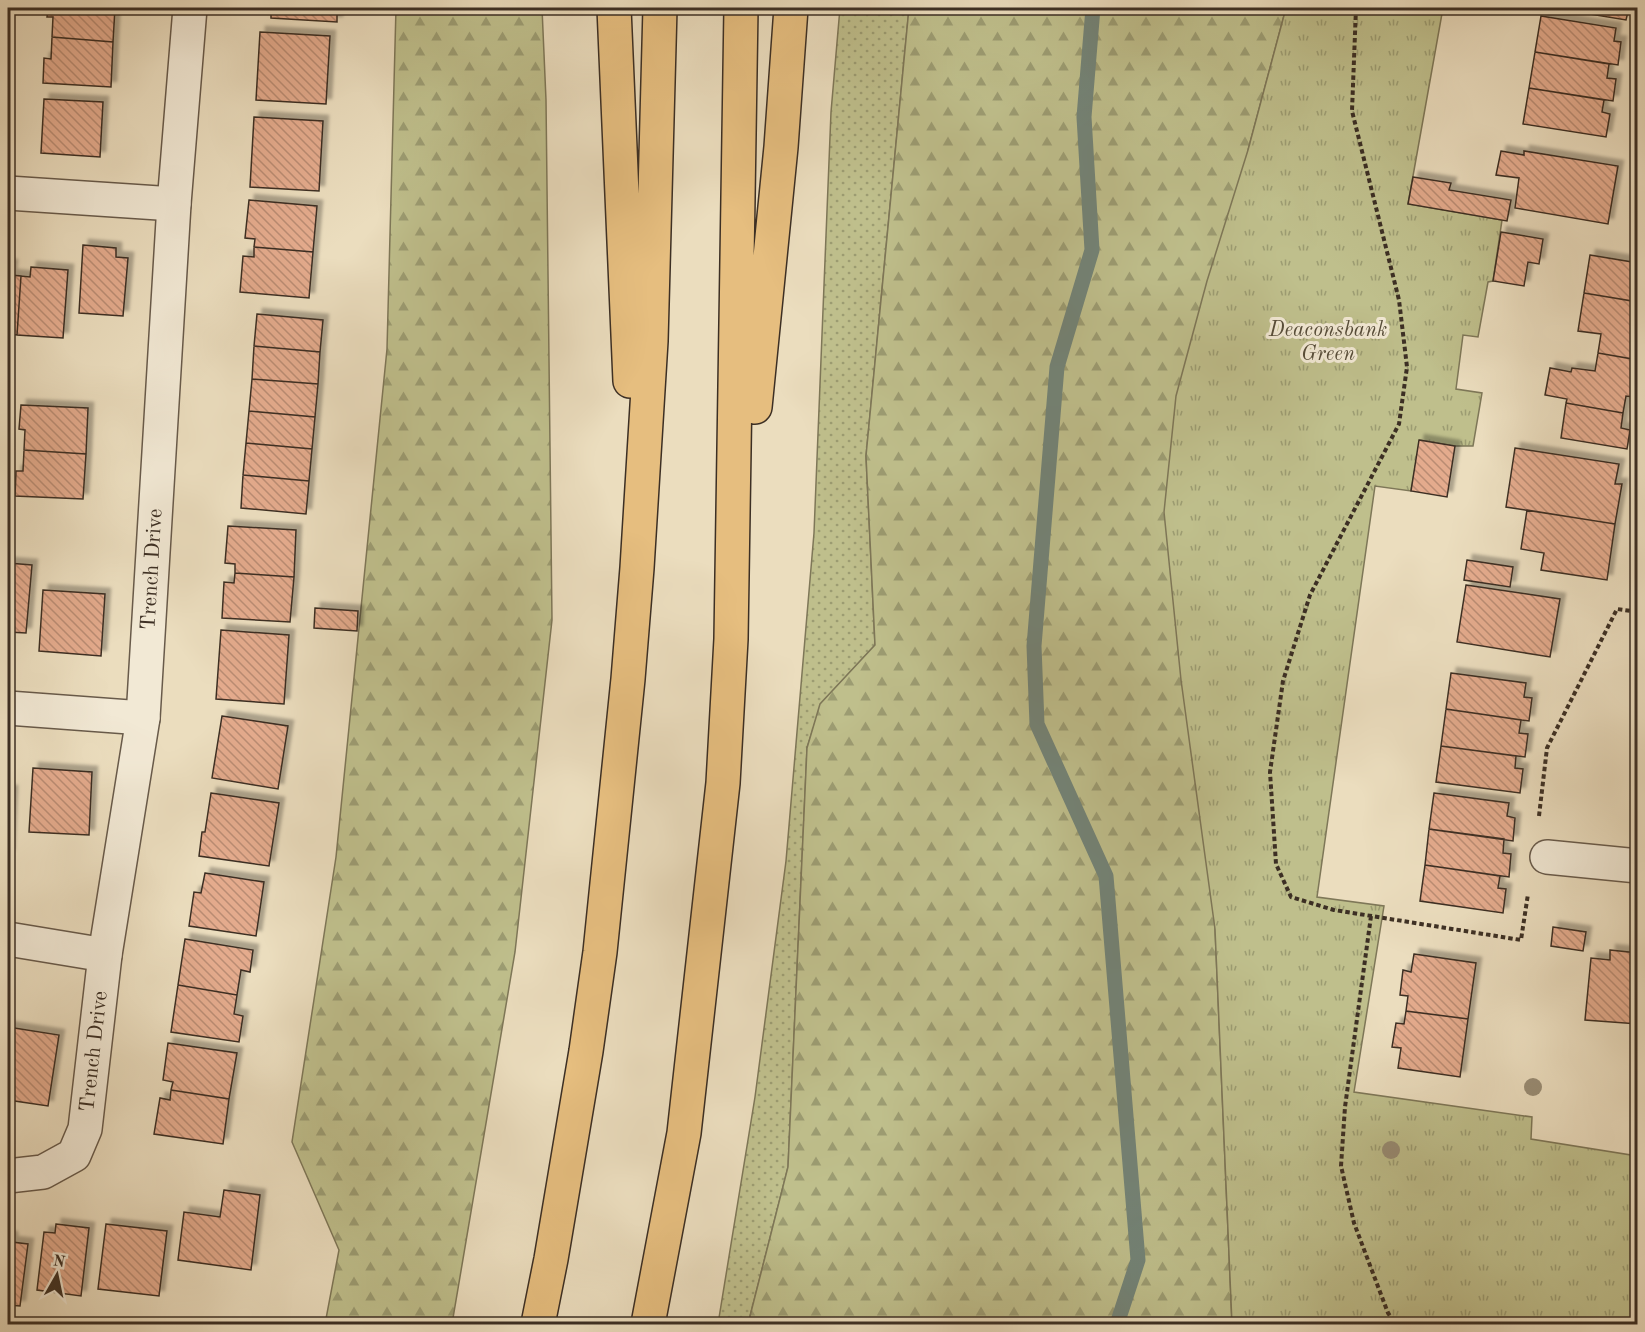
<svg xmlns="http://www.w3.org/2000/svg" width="1645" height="1332" font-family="'Old Standard TT',serif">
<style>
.grass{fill:url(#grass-dots);stroke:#7e7758;stroke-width:1.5}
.forest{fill:url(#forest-firs);stroke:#7e7758;stroke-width:1.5}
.park{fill:url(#park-tufts);stroke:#7e7758;stroke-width:1.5}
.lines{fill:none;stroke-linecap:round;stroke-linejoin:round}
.stream{stroke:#738478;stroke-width:15}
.building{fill:url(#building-back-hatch);stroke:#3c2f24;stroke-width:1.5;filter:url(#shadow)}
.minor-casing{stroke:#685a4a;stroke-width:36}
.highway-casing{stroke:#3c2f24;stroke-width:36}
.path{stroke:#3c2f24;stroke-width:4;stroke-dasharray:4.5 3;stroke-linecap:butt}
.minor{stroke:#f2e9d5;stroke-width:33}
.highway{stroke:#e6be7f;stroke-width:33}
.tree{fill:#998d75}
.labels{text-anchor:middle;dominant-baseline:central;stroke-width:6;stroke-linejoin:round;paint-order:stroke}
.park-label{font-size:21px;font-style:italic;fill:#564c39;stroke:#f2e9d5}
.street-label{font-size:21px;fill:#3c2f24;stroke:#f2e9d5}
</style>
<defs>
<pattern id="grass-dots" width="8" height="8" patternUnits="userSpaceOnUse" patternTransform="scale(1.5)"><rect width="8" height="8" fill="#bfbf8c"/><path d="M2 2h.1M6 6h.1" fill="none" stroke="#9c9c72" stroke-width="1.8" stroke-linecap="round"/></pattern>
<pattern id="forest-firs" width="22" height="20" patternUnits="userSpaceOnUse" patternTransform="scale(1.5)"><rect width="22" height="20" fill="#bfbf8c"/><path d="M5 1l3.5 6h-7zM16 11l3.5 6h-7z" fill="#9c9c72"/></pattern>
<pattern id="park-tufts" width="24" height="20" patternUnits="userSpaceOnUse" patternTransform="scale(1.5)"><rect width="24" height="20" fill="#bfbf8c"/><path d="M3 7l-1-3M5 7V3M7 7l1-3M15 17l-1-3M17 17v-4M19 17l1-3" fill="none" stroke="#9c9c72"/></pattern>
<pattern id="building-back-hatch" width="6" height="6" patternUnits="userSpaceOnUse" patternTransform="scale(1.5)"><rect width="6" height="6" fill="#e4ab8d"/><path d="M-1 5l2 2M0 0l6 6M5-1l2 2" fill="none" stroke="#ba8c73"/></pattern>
<filter id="shadow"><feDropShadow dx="5.5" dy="-5.5" stdDeviation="1.5" flood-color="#0004"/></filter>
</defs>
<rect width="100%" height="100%" fill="#ebddbe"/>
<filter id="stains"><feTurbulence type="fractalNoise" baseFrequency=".00333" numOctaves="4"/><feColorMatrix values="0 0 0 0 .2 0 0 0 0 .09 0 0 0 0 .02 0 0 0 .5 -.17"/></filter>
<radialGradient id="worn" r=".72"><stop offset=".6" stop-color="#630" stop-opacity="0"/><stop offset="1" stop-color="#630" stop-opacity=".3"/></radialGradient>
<path class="grass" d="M840 8H909L866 456 875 645 821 704 807 748 788 1167 748 1324H718L755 1097 786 861 814 533 831 112Z"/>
<path class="forest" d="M396 8H542L546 100 552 620 515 952 452 1324H325L339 1250 292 1142 336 857 387 349Z
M909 8H1286L1248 150 1215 929 1232 1324H748L788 1167 807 748 820 704 875 645 866 456Z"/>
<path class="park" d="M1286 8H1443L1408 204 1502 220 1493 281 1488 282 1478 337 1463 335 1456 389 1482 393 1473 446H1455L1420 440 1411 491 1375 486 1317 897 1384 906 1354 1092 1532 1117 1531 1139 1637 1156V1324H1232L1215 929 1181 680 1164 512 1176 396 1207 281 1248 150Z"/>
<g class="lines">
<path class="stream" d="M1093 8 1084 117 1092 250 1057 367 1034 646 1037 724 1106 876 1138 1260 1117 1324"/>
</g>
<path class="building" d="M48 8H115L113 42 52 37 53 17H47Z
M271 8H337V22L271 18Z
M1553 8H1629L1626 20Z
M1541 16 1616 28 1614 41 1621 42 1618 65 1535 52Z
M260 32 330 36 326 104 256 100Z
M52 37 113 42 111 87 43 83 44 58 51 59Z
M1535 52 1609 64 1607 78 1616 79 1613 101 1529 88Z
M1529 88 1604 100 1602 112 1610 114 1606 137 1523 124Z
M44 99 103 102 100 157 41 153Z
M254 117 323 121 319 191 250 187Z
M1501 151 1524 155V151L1618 166 1608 224 1515 208 1519 178 1496 175Z
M1413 177 1451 183 1449 190 1511 200 1507 221 1408 204Z
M249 200 317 206 313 252 254 247 255 239 245 238Z
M1501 232 1543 239 1539 264 1528 262 1524 286 1493 281Z
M83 245 116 248V257L128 258 123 316 79 313Z
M254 247 313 252 309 298 240 292 243 256 254 257Z
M1590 255 1638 263V302L1584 293Z
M8 265H12L11 275 21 276 17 335 8 334Z
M31 267 68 270 63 338 17 335 21 276 30 277Z
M1584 293 1638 302V360L1598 353 1601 334 1578 331Z
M257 314 323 320 320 352 254 346Z
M254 346 320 352 318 384 252 379Z
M1598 353 1638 360V372L1633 397 1626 396 1623 413 1566 403 1567 399 1545 395 1550 368 1571 372 1572 368 1595 371Z
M252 379 318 384 315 417 249 411Z
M1566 403 1623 413 1621 428 1630 430 1627 449 1561 438Z
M21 405 88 408 86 454 24 450 25 430 19 429Z
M249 411 315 417 312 449 246 443Z
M1419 440 1455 446 1447 497 1411 491Z
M246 443 312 449 309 481 243 475Z
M1515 448 1619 464 1615 484H1622L1615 524 1506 507Z
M24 450 86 454 83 499 15 496 16 471H23Z
M243 475 309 481 306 514 241 508Z
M1527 510 1615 524 1607 580 1541 570 1544 553 1521 549Z
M228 526 296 530 294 577 235 573V564L225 563Z
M1467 560 1513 567 1510 587 1464 580Z
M8 563 32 565 26 633 8 632Z
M235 573 294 577 290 622 222 618 224 582 234 583Z
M1466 585 1560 599 1550 657 1457 642Z
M43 590 105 594 101 656 39 651Z
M315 608 358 611 357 631 314 628Z
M221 630 289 635 284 704 216 699Z
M1451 673 1526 683 1524 697 1532 698 1529 721 1446 709Z
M1446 709 1521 720 1519 733 1528 734 1525 757 1441 746Z
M222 716 288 726 278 789 212 778Z
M1441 746 1516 756 1515 768 1523 769 1520 793 1436 782Z
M33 768 92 772 89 835 29 832Z
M8 791H12L9 855H8Z
M211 793 279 803 269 866 199 856 202 832H205Z
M1434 793 1509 803 1507 816 1515 818 1513 841 1429 829Z
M1429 829 1504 839 1503 853 1511 854 1509 877 1425 865Z
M1425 865 1500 876 1498 888 1506 889 1503 913 1420 901Z
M205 873 264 882 256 936 189 926 194 892 201 893Z
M1553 927 1586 932 1583 951 1551 946Z
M185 939 253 950 250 972 241 970 237 995 178 985Z
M1610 950 1638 953V1024L1585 1020 1591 958 1610 960Z
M1414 954 1476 963 1468 1019 1406 1011 1408 996 1400 995 1403 970 1411 972Z
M178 985 237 995 234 1014 243 1016 239 1042 171 1032Z
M1406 1011 1468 1019 1460 1077 1398 1068 1401 1048 1392 1047 1396 1023 1404 1024Z
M8 1027 59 1035 48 1106 8 1100Z
M168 1043 237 1053 229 1099 171 1090 173 1082 163 1080Z
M171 1090 229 1099 223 1144 154 1134 160 1098 170 1100Z
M224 1190 260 1195 251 1270 178 1260 184 1212 220 1217Z
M56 1224 89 1228 81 1296 37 1290 44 1232 55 1233Z
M106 1224 167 1231 159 1296 98 1289Z
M8 1237H12V1242L28 1244 20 1306 8 1305Z"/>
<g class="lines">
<defs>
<g id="minor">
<path d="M8 193 174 204"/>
<path d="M8 708 143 718"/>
<path d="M1547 857 1638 866"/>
<path d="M8 939 105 955"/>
<path id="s1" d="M8 1176 43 1172 74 1155 85 1129 105 955 143 718 174 204 190 8"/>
</g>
<path id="highway" d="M614 8 630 381
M755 407 781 147 791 8
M538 1324 551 1259 586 1051 600 952 628 679 637 568 651 341 660 8
M648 1324 684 1133 723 783 731 639 741 8"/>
</defs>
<use href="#minor" class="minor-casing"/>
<use href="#highway" class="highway-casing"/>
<path class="path" d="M1356 8 1352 111 1399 300 1407 367 1399 424 1310 595 1283 681 1270 772 1276 864 1291 897 1334 910 1521 940 1528 894
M1539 816 1547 748 1617 609 1638 612
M1371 916 1345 1107 1341 1166 1354 1223 1388 1313 1396 1324"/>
<use href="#minor" class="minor"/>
<use href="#highway" class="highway"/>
</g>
<g class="tree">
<circle cx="1533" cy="1087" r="9"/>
<circle cx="1391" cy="1150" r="9"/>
</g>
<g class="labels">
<g class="park-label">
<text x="1328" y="330">Deaconsbank<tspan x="1328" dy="24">Green</tspan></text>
</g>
<g class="street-label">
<text stroke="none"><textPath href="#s1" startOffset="663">Trench Drive</textPath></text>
<text stroke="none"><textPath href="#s1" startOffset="177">Trench Drive</textPath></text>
</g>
</g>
<rect width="1645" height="1332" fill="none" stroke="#ebddbe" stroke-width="30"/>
<rect x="9" y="9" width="1627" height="1314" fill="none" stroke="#3c2f24" stroke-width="3"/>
<rect x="15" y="15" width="1615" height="1302" fill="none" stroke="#3c2f24" stroke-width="1.5"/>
<g transform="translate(57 1275) rotate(9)" stroke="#f2e9d5" stroke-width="4.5" paint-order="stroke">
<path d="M0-4.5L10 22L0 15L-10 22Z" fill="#3c2f24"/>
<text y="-9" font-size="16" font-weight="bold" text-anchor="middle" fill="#3c2f24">N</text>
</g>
<rect width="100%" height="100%" filter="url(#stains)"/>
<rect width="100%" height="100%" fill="url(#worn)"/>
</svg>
